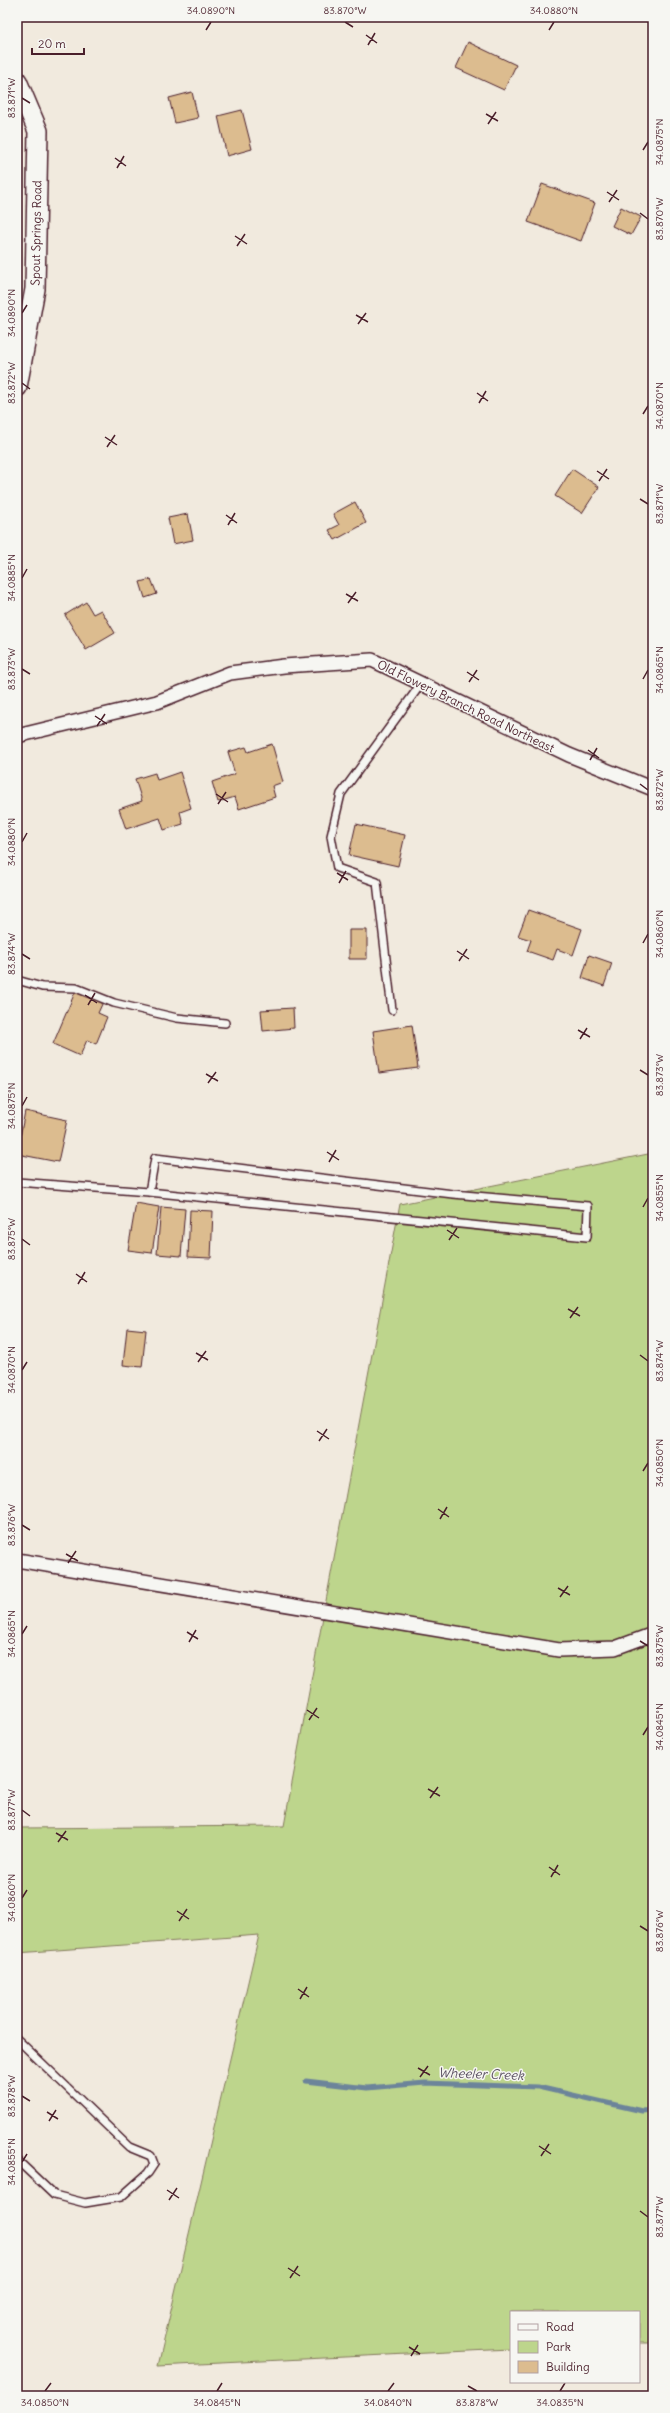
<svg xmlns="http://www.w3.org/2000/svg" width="670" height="2413" font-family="Delius,sans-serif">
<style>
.green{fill:#bdd58c;stroke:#847a5c}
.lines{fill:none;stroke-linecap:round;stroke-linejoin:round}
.stream{stroke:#6c849a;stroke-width:5}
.building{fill:#dcbc8f;stroke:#4a1f2b}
.lane-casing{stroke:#4a1f2b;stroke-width:10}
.street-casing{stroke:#4a1f2b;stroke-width:16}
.secondary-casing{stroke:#4a1f2b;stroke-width:22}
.lane{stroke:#f6f6f2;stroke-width:7}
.street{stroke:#f6f6f2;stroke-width:13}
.secondary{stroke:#f6f6f2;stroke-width:19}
.ticks{fill:none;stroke:#4a1f2b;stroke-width:1.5}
.labels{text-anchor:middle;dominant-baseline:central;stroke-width:3;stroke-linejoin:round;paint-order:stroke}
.street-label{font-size:12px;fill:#4a1f2b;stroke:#f6f6f2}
.water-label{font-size:13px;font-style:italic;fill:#5b5162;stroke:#f6f6f2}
.neatline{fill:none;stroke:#4a1f2b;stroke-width:1.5}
.ticks-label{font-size:10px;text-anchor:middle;fill:#4a1f2b}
</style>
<rect width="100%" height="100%" fill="#f1eade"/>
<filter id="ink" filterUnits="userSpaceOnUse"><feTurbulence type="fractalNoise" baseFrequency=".025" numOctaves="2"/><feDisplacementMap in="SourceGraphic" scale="8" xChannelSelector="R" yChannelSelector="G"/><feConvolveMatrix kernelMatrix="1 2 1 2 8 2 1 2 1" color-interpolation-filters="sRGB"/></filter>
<g filter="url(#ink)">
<path class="green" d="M653 1153V2343H639V2312H511V2349L158 2366 259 1935 17 1953V1828L284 1826 400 1204Z"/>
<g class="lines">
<path class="stream" d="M306 2081 367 2088 425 2083 538 2087 642 2111 653 2110"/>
</g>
<path class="building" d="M468 42 516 65 504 90 456 68Z
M192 92 198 118 175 123 169 98Z
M242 110 252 149 227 156 218 116Z
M542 184 595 203 581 241 528 222Z
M621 207 641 217 631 235 612 226Z
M572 469 599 487 582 513 555 496Z
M355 502 366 523 335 540 329 530 339 525 333 514Z
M188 514 193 540 173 544 168 518Z
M151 579 157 594 145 598 140 582Z
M86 602 93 614 101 610 115 633 86 650 65 615Z
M272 744 283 782 272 786 275 797 239 809 235 797 218 802 212 782 235 774 228 752 246 747 248 752Z
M180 772 191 808 180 812 183 824 164 830 160 818 126 829 119 809 142 801 135 779 155 773 157 780Z
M356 824 405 835 398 866 349 855Z
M528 910 582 929 573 955 557 949 553 960 527 951 531 940 518 936Z
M349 930H367V959H349Z
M589 955 612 963 604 986 582 978Z
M76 990 103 1002 98 1013 107 1017 96 1044 87 1040 80 1056 53 1044Z
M293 1008 294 1028 263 1031 261 1010Z
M412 1025 418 1068 379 1073 373 1031Z
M25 1111 67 1120 58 1162 17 1154Z
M136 1203 159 1207 152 1253 128 1250Z
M161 1207 185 1209 181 1256 157 1254Z
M190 1210 213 1211 211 1258 188 1257Z
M127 1328 146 1330 142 1367 123 1365Z"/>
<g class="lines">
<defs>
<path id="lane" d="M17 980 42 987 76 988 114 1003 177 1018 225 1023
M392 1010 377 882 337 868 331 836 341 794 421 684
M17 1182 149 1192 587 1237 588 1206 453 1194 155 1158 149 1192
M17 2039 129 2147 151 2156 154 2164 148 2173 121 2197 85 2203 54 2195 17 2160"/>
<path id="street" d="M17 736 157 702 230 673 284 666 372 660 569 755 653 789
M17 1560 559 1650 615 1648 653 1634"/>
<path id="secondary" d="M17 81 38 131 35 289 17 387"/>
</defs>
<use href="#lane" class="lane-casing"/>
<use href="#street" class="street-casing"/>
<use href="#secondary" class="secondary-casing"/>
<use href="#lane" class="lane"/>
<use href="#street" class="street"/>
<use href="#secondary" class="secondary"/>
</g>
</g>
<path class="ticks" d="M345 22 353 27M206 30 211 22M549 30 554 22M366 35 377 43M368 45 375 33M22 98 30 103M486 114 498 121M488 124 496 112M643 150 648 142M115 158 126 166M117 168 124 156M607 192 619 200M609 202 617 190M640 213 648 219M235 236 247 244M237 246 245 234M22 313 27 305M356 315 368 322M358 324 366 313M22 383 30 389M477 393 488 401M479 403 486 391M643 414 648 406M105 437 117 445M107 447 115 435M597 471 609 479M599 481 607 469M640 499 648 504M226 515 237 523M228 525 235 513M22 578 27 569M346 594 358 601M348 603 356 592M22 669 30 674M467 672 479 680M643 679 648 670M469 682 477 670M95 716 107 724M97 726 105 714M588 750 599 758M590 760 597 748M640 784 648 790M216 794 228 802M218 804 226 792M22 842 27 833M337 873 348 880M339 883 346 871M643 943 648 934M457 951 469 959M22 954 30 959M459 961 467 949M85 995 97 1003M88 1005 95 993M578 1030 590 1037M580 1039 587 1028M640 1070 648 1075M206 1074 218 1081M208 1083 216 1072M22 1106 27 1097M327 1152 339 1160M329 1162 336 1150M643 1207 648 1198M447 1230 459 1238M22 1239 30 1245M449 1240 457 1228M76 1274 87 1282M78 1284 85 1272M568 1309 580 1316M570 1318 578 1307M196 1353 208 1360M640 1355 648 1361M198 1362 206 1351M22 1370 27 1362M317 1431 329 1439M319 1441 327 1429M643 1471 648 1463M438 1509 449 1517M440 1519 447 1507M22 1525 30 1530M66 1554 78 1561M68 1563 76 1551M558 1588 570 1595M560 1597 568 1586M187 1632 198 1639M22 1634 27 1626M640 1641 648 1646M189 1642 196 1630M307 1710 319 1718M309 1720 317 1708M643 1735 648 1727M428 1789 440 1796M430 1798 438 1787M22 1810 30 1816M56 1833 68 1840M58 1842 66 1831M549 1867 560 1875M551 1877 558 1865M22 1898 27 1890M177 1911 189 1919M179 1921 187 1909M640 1926 648 1931M298 1989 309 1997M300 1999 307 1987M418 2068 430 2075M420 2077 428 2066M22 2096 30 2101M47 2112 58 2119M49 2121 56 2110M539 2146 551 2154M541 2156 549 2144M22 2162 27 2154M167 2190 179 2198M169 2200 177 2188M640 2211 648 2217M288 2268 300 2276M290 2278 298 2266M409 2347 420 2354M411 2356 418 2345M468 2386 477 2391M45 2391 51 2383M217 2391 222 2383M388 2391 394 2383M560 2391 565 2383"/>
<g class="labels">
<g class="street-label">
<text transform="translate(36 233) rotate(-89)">Spout Springs Road</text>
<text transform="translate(466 706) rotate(26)">Old Flowery Branch Road Northeast</text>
</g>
<g class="water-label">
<text transform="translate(481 2074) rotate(2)">Wheeler Creek</text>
</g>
</g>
<rect width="670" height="2413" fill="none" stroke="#f6f6f2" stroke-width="44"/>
<rect x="510" y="2311" width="130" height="72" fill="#f6f6f2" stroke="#b1a0a2"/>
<rect x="518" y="2324" width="20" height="6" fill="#f6f6f2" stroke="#b1a0a2"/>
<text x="546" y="2331" font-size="12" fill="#4a1f2b">Road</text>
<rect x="518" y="2341" width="20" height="12" fill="#bdd58c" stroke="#b1a0a2"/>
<text x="546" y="2351" font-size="12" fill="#4a1f2b">Park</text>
<rect x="518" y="2361" width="20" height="12" fill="#dcbc8f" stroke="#b1a0a2"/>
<text x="546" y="2371" font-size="12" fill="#4a1f2b">Building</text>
<path d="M32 48v6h52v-6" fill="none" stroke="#4a1f2b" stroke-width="2"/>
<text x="38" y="48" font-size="12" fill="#4a1f2b" stroke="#f6f6f2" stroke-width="3" paint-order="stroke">20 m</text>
<rect x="22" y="22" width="626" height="2369" class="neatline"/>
<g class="ticks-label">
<text x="211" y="14">34.0890°N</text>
<text x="345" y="14">83.870°W</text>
<text x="554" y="14">34.0880°N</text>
<text transform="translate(11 98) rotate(-90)" y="4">83.871°W</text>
<text transform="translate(659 142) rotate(-90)" y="4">34.0875°N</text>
<text transform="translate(659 219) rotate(-90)" y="4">83.870°W</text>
<text transform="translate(11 313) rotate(-90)" y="4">34.0890°N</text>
<text transform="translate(11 383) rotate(-90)" y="4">83.872°W</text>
<text transform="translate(659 406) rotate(-90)" y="4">34.0870°N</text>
<text transform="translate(659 504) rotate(-90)" y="4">83.871°W</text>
<text transform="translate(11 578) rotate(-90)" y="4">34.0885°N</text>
<text transform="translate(11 669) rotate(-90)" y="4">83.873°W</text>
<text transform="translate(659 670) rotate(-90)" y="4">34.0865°N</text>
<text transform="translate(659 790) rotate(-90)" y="4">83.872°W</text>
<text transform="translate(11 842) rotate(-90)" y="4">34.0880°N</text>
<text transform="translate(659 934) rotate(-90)" y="4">34.0860°N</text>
<text transform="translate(11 954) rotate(-90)" y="4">83.874°W</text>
<text transform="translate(659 1075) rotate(-90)" y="4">83.873°W</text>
<text transform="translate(11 1106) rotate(-90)" y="4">34.0875°N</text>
<text transform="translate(659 1198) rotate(-90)" y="4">34.0855°N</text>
<text transform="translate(11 1239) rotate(-90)" y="4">83.875°W</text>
<text transform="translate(659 1361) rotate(-90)" y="4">83.874°W</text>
<text transform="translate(11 1370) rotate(-90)" y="4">34.0870°N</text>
<text transform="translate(659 1463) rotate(-90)" y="4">34.0850°N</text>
<text transform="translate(11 1525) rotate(-90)" y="4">83.876°W</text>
<text transform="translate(11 1634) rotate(-90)" y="4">34.0865°N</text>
<text transform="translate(659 1646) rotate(-90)" y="4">83.875°W</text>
<text transform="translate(659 1727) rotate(-90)" y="4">34.0845°N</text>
<text transform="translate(11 1810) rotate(-90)" y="4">83.877°W</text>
<text transform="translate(11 1898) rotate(-90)" y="4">34.0860°N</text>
<text transform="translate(659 1931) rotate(-90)" y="4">83.876°W</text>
<text transform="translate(11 2096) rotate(-90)" y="4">83.878°W</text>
<text transform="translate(11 2162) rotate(-90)" y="4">34.0855°N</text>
<text transform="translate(659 2217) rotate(-90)" y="4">83.877°W</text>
<text x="45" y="2406">34.0850°N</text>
<text x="217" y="2406">34.0845°N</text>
<text x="388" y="2406">34.0840°N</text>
<text x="477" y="2406">83.878°W</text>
<text x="560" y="2406">34.0835°N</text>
</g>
</svg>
